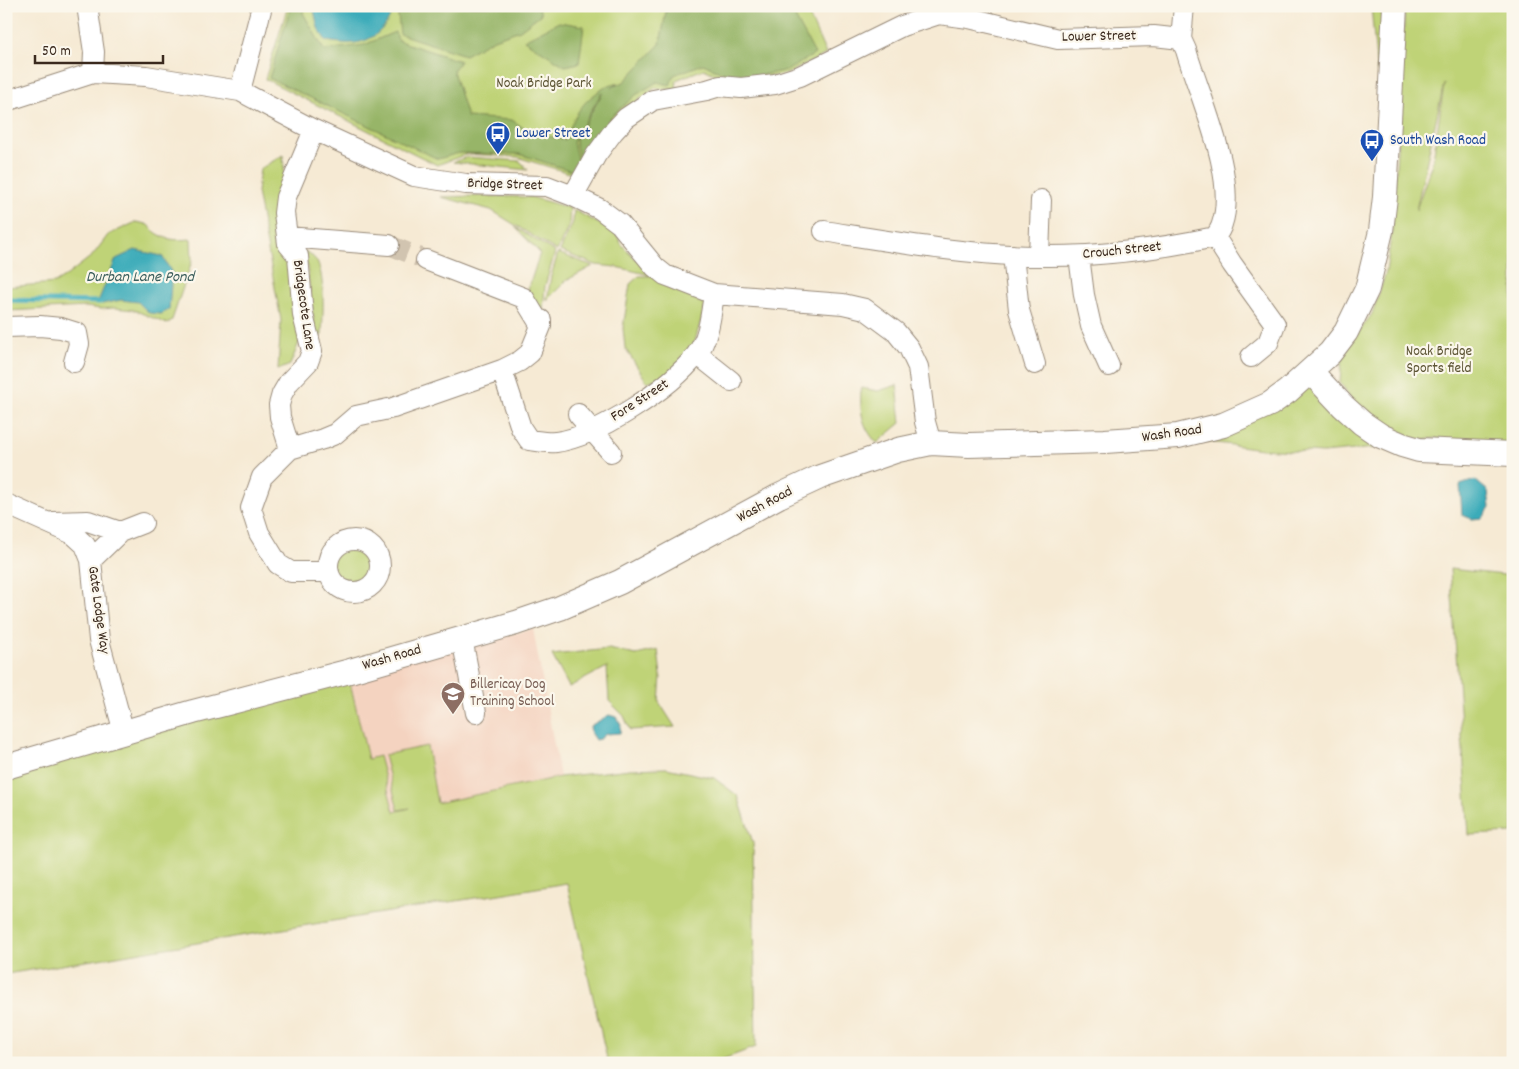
<svg xmlns="http://www.w3.org/2000/svg" width="1519" height="1069" font-family="Dekko,sans-serif">
<style>
.built{fill:#f4d3c0}
.green{fill:#bfd377;stroke:#7d7e4a;fill-rule:evenodd}
.forest{fill:#97b568;stroke:#697043}
.water{fill:#3babb9;stroke:#3b6a6c}
.lines{fill:none;stroke-linecap:round;stroke-linejoin:round}
.stream{stroke:#3babb9;stroke-width:5}
.minor-tunnel{stroke:#d1c4b0;stroke-width:20;stroke-dasharray:20 10;stroke-linecap:butt}
.minor-casing{stroke:#988a79;stroke-width:22}
.tertiary-casing{stroke:#988a79;stroke-width:26}
.minor{stroke:#fff;stroke-width:20}
.tertiary{stroke:#fff;stroke-width:24}
.labels{text-anchor:middle;dominant-baseline:central;stroke-width:4.5;stroke-linejoin:round;paint-order:stroke}
.street-label{font-size:15px;fill:#3b2a1e;stroke:#fbf7ec}
.park-label{font-size:15px;fill:#5c5434;stroke:#fbf7ec}
.transit-label{font-size:15px;fill:#164399;stroke:#fbf7ec;text-anchor:start}
.education-label{font-size:15px;fill:#785e54;stroke:#fbf7ec;text-anchor:start}
.water-label{font-size:16px;font-style:italic;fill:#3b5e5c;stroke:#fbf7ec}
</style>
<rect width="100%" height="100%" fill="#fbf7ec"/>
<filter id="ink" filterUnits="userSpaceOnUse"><feTurbulence type="fractalNoise" baseFrequency=".02" numOctaves="2"/><feDisplacementMap in="SourceGraphic" scale="10" xChannelSelector="R" yChannelSelector="G"/><feConvolveMatrix kernelMatrix="1 2 1 2 8 2 1 2 1" color-interpolation-filters="sRGB"/></filter>
<filter id="wash" filterUnits="userSpaceOnUse"><feTurbulence type="fractalNoise" baseFrequency=".0096" numOctaves="4" result="noise"/><feDisplacementMap in="SourceGraphic" scale="20" xChannelSelector="R" yChannelSelector="G"/><feGaussianBlur stdDeviation="1.12" result="paint"/><feColorMatrix in="noise" values="0 0 0 0 0 0 0 0 0 0 0 0 0 0 0 0 0 1.4 0 .05"/><feComposite in="paint" operator="in"/></filter>
<g filter="url(#wash)">
<rect width="100%" height="100%" fill="#f6ead4"/>
<path class="built" d="M533 629 560 777 394 812 379 756 368 759 348 674Z"/>
<path class="green" d="M288 6H805L826 54 787 74 731 82 704 69 676 80 677 90 655 88 618 115 579 176 517 157 467 154 437 165 265 79Z
M1371 6H1383L1377 72Z
M1405 6H1513V445L1446 441 1436 438 1421 440 1400 436 1355 405 1340 382 1342 360 1348 347 1372 314 1386 272 1393 223ZM1444 84 1433 160 1416 210Z
M283 155 291 258 301 338 290 365 278 370 281 320 257 192 260 169Z
M467 157 520 161 528 170 453 162Z
M480 196 531 197 570 208 569 225 557 251 491 210 441 197Z
M574 210 616 233 622 245 635 258 708 295 690 359 664 377 647 382 625 348 623 328 630 284 639 276H655L616 267 596 265 560 251 573 222Z
M136 222C155 225 147 228 160 235 169 241 181 240 191 239L192 261 172 320 167 324 134 310 114 308 101 309 86 307 6 311V287L55 283 66 276 93 255 108 235Z
M515 227 555 252 545 286 542 323 526 296 540 253Z
M305 251C308 253 313 256 315 259 326 272 323 317 322 335L316 339Z
M558 253 593 266 567 280 547 300 551 276Z
M1318 381 1396 446 1323 453 1262 449 1195 440Z
M897 385 901 423 877 443C861 426 860 410 861 388L878 391Z
M328 566a26 26 0 1 1 52 0a26 26 0 1 1-52 0Z
M1450 569 1513 576V833L1469 835Z
M609 649 636 655 658 650 661 676 659 702 675 727 630 730 624 716 609 701 607 667 569 687 552 655Z
M348 674 368 759 379 756 394 812 410 808 398 810 384 755 427 746 437 803 560 777 630 769 666 768 714 778 738 796 753 843 756 1047 712 1063H608L567 883 6 974V763Z"/>
<path class="forest" d="M291 6H305L303 13 324 50 364 45 395 32 399 41 460 61 453 71 467 117 512 120 528 131 565 140C575 116 579 104 601 90 607 86 611 83 619 83L612 87 624 82 660 44 667 6H789L815 54 788 70 752 77 736 78 703 64 674 75 670 85 657 82 636 95 612 116 581 165 575 141 603 92 601 94 573 142 580 170 572 171 519 154 459 153 438 159 269 78Z
M397 6H538L541 14 520 30 494 39 465 55 400 34Z
M559 22 584 26 579 63 565 66 524 40Z"/>
<path class="water" d="M313 6H394C393 12 389 19 386 24 369 46 351 45 326 41L318 28Z
M135 250 162 256 172 273 169 310 161 314 149 313 138 302 121 300 102 304 99 299 116 259Z
M1475 480 1488 491 1490 507 1483 518 1472 519 1462 515 1460 485Z
M609 715 616 717 621 725 620 733 606 734 600 739 595 740 591 734 590 726Z"/>
<g class="lines">
<path class="stream" d="M6 300 101 302"/>
</g>
</g>
<g filter="url(#ink)">
<g class="lines">
<path class="minor-tunnel" d="M389 245 426 260"/>
<defs>
<path id="minor" d="M90 6 88 12 94 52 93 73
M1181 39 1184 6
M240 91 262 6
M6 101 93 73 146 76 240 91 310 128 414 176 466 184 547 186 573 196 600 209 620 224 655 267 665 275 673 278 714 294 843 304 865 309 896 332 909 348 918 367 925 422 931 443
M314 130 286 197 284 213 288 244 298 256 303 315 312 351 308 362 289 382 282 394 279 405 280 417 290 449 323 439 335 434 356 416 393 408 502 370 520 361 530 353 541 326V320
M573 196 596 155 613 132 626 118 653 100 707 90 720 86 741 88 775 84 800 76 902 26 939 14 969 18 1058 39 1154 36 1181 39
M824 231C894 242 967 255 1038 256 1097 257 1158 249 1215 237 1218 233 1221 228 1222 224 1238 178 1199 96 1186 50L1181 39
M287 237 389 245
M1215 237 1232 264 1275 324 1268 343 1251 357
M1013 255 1019 310 1035 364
M1039 256 1041 200
M1079 256 1084 295 1091 326 1109 366
M426 260 524 298 541 326
M6 327 40 326 61 328 77 333 79 344 74 362
M697 354 731 381
M502 370 521 428 529 440C538 441 547 443 556 442 596 437 671 388 696 355 709 339 711 314 714 294
M578 414 611 452
M290 449 262 477 251 508 259 533 278 564 291 572H329
M6 504 73 534 85 545 91 560 99 640 124 733
M53 522 88 521 120 532 91 560
M120 532 143 523
M328 566a26 26 0 1 1 52 0a26 26 0 1 1-52 0Z
M462 638 476 713"/>
<path id="tertiary" d="M1311 372 1343 406 1362 423 1381 436 1402 445 1419 450 1513 454
M6 767 193 712 350 671 516 623 560 608 620 582 779 496 820 477 898 450 931 443 969 445 1105 441 1178 436 1223 425 1270 404 1288 391 1330 353 1346 332 1367 289 1381 231 1385 197 1395 6"/>
</defs>
<use href="#minor" class="minor-casing"/>
<use href="#tertiary" class="tertiary-casing"/>
<use href="#minor" class="minor"/>
<use href="#tertiary" class="tertiary"/>
</g>
</g>
<defs>
<symbol id="bus-pin" viewBox="-11 -11 22 30"><path d="M0 17L-7.5 6A9.5 9.5 0 1 1 7.5 6Z" fill="#1a4fb4" stroke="#fbf7ec"/><path d="M-5-6H5V4H4V6H2V4H-2V6H-4V4H-5ZM-3.5-4V0h7V-4ZM-3.5 1.2v1.5H-2V1.2ZM2 1.2v1.5H3.5V1.2Z" fill="#fff"/></symbol>
<symbol id="school-pin" viewBox="-11 -11 22 30"><path d="M0 17L-7.5 6A9.5 9.5 0 1 1 7.5 6Z" fill="#8d6e63" stroke="#fbf7ec"/><path d="M0-5L7-2L0 1L-7-2ZM-4 1L0 2.5L4 1V4Q0 6-4 4Z" fill="#fff"/></symbol>
</defs>
<g fill-rule="evenodd">
<use href="#bus-pin" x="484" y="120" width="28" height="38"/>
<use href="#bus-pin" x="1358" y="127" width="28" height="38"/>
<use href="#school-pin" x="439" y="680" width="28" height="38"/>
</g>
<g class="labels">
<g class="street-label">
<text transform="translate(1099 37) rotate(-1)">Lower Street</text>
<text transform="translate(505 185) rotate(2)">Bridge Street</text>
<text transform="translate(1122 251) rotate(-6)">Crouch Street</text>
<text transform="translate(303 305) rotate(82)">Bridgecote Lane</text>
<text transform="translate(640 401) rotate(-33)">Fore Street</text>
<text transform="translate(1172 434) rotate(-8)">Wash Road</text>
<text transform="translate(765 505) rotate(-28)">Wash Road</text>
<text transform="translate(98 610) rotate(82)">Gate Lodge Way</text>
<text transform="translate(392 658) rotate(-16)">Wash Road</text>
</g>
<g class="park-label">
<text x="544" y="84">Noak Bridge Park</text>
<text x="1439" y="352">Noak Bridge<tspan x="1439" dy="17">Sports field</tspan></text>
</g>
<g class="transit-label">
<text x="516" y="134">Lower Street</text>
<text x="1390" y="141">South Wash Road</text>
</g>
<g class="education-label">
<text x="470" y="685">Billericay Dog<tspan x="470" dy="17">Training School</tspan></text>
</g>
<g class="water-label">
<text x="140" y="277">Durban Lane Pond</text>
</g>
</g>
<rect width="1519" height="1069" fill="none" stroke="#fbf7ec" stroke-width="25"/>
<path d="M35 55v8h128v-8" fill="none" stroke="#3b2a1e" stroke-width="2.5"/>
<text x="42" y="55" font-size="15" fill="#3b2a1e" stroke="#fbf7ec" stroke-width="4" paint-order="stroke">50 m</text>
</svg>
